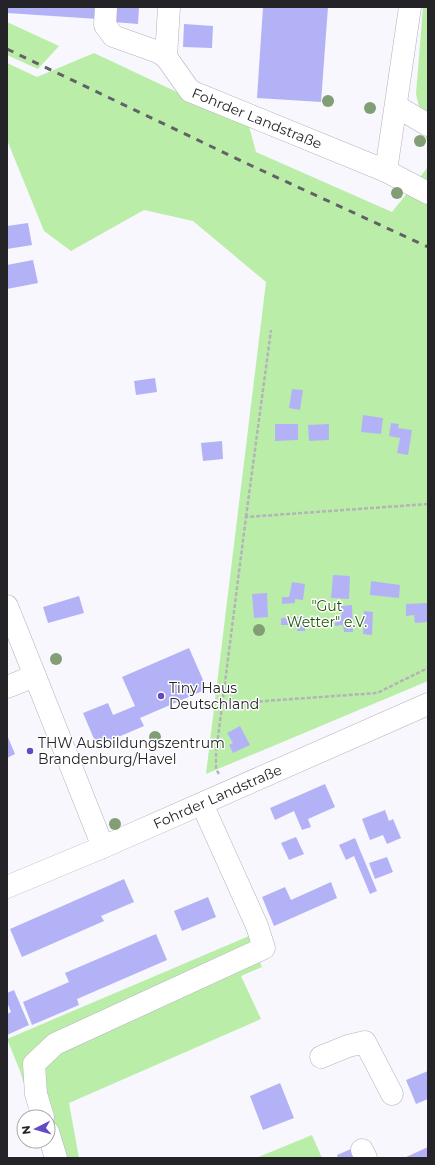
<svg xmlns="http://www.w3.org/2000/svg" width="435" height="1165" font-family="Montserrat,sans-serif">
<style>
.green{fill:#baeea8}
.building{fill:#b4b2f6}
.lines{fill:none;stroke-linecap:round;stroke-linejoin:round}
.minor-casing{stroke:#b3b3bd;stroke-width:23}
.path{stroke:#b3b3b8;stroke-width:2.5;stroke-dasharray:4 2;stroke-linecap:butt}
.minor{stroke:#fff;stroke-width:22}
.rail{stroke:#626266;stroke-width:3;stroke-dasharray:7 7;stroke-linecap:butt}
.tree{fill:#829e75}
.poi-dot{fill:#624bc3;stroke:#fff;stroke-width:1.5}
.labels{text-anchor:middle;dominant-baseline:central;stroke-width:3;stroke-linejoin:round;paint-order:stroke}
.street-label{font-size:14px;fill:#242428;stroke:#fff}
.park-label{font-size:14px;fill:#225605;stroke:#fff}
.poi-label{font-size:14px;fill:#242428;stroke:#fff;text-anchor:start}
</style>
<rect width="100%" height="100%" fill="#f7f7fd"/>
<path class="green" d="M423 7H428V146L416 94Z
M7 22 59 46 38 69 7 55Z
M94 53 249 126 256 152 392 212 428 167V681L206 774 266 282 193 221 144 210 71 251 44 231 7 140V63L37 77Z
M249 936 262 967 241 976 261 1019 69 1103 79 1158H47L48 1141 34 1117 20 1071 7 1039Z
M312 1135 322 1158H256Z"/>
<path class="building" d="M7 7H99L98 19 7 13Z
M114 7H139L138 24 113 22Z
M263 7H328L321 102 257 98Z
M184 24 213 26 212 48 183 47Z
M28 223 32 245 7 249V226Z
M33 260 38 283 7 289V265Z
M155 378 157 392 136 395 134 381Z
M292 389 303 390 300 410 289 408Z
M363 415 383 418 381 434 361 432Z
M391 423 399 424 398 428 412 430 408 455 397 453 400 438 389 436Z
M275 424H298V440L275 441Z
M329 424V440L309 441 308 425Z
M222 441 223 459 203 461 201 443Z
M333 575 350 576 349 599 331 598Z
M371 581 400 585 399 598 370 595Z
M292 582 305 584 303 600 295 599V603L282 604V597H289Z
M267 593 268 617 254 618 252 594Z
M79 596 84 613 48 623 43 607Z
M428 603V622L415 623 414 615 406 616V604Z
M352 605 353 632H344L343 625 335 626V615H342L341 606Z
M364 611 373 612 372 635 363 634Z
M307 617 305 631H297V625H281V618Z
M189 648 207 689 140 718 144 726 97 746 83 713 108 703 113 715 135 706 122 677Z
M240 726 250 745 233 753 229 745 233 743 227 733Z
M7 735 15 754 7 758Z
M325 784 335 807 308 819 311 827 302 830 294 811 275 820 270 808Z
M385 810 389 821 393 819 401 838 387 844 383 835 370 840 362 819Z
M296 837 304 854 289 860 281 843Z
M355 838 377 891 370 894 354 856 346 860 339 845Z
M387 857 393 872 375 879 369 863Z
M124 879 134 902 101 916 104 921 22 957 10 929Z
M331 882 337 898 274 926 262 897 285 887 291 900Z
M208 897 216 917 182 931 174 911Z
M156 934 167 960 77 999 79 1005 32 1025 23 1002 69 982 65 973Z
M14 990 29 1025 7 1035V1014L11 1012 7 1002V993Z
M428 1071V1099L416 1104 406 1080Z
M280 1083 294 1118 263 1130 250 1096Z
M428 1147V1158H404Z
M351 1149 355 1158H338L337 1155Z"/>
<g class="lines">
<defs>
<g id="minor">
<path d="M106 7 105 25 113 36 158 52 166 57"/>
<path id="s1" d="M169 7 166 57 190 91 386 171 428 193"/>
<path d="M396 106 428 125"/>
<path d="M386 171 410 7"/>
<path d="M7 606 35 676"/>
<path d="M7 687 35 676 103 847"/>
<path id="s2" d="M7 887 103 847 428 704"/>
<path d="M321 1057 348 1046 365 1042 392 1094"/>
<path d="M43 1117 36 1094 34 1064 55 1044 264 948 257 926 202 804"/>
<path d="M48 1132 56 1158"/>
<path d="M362 1150 366 1158"/>
</g>
</defs>
<use href="#minor" class="minor-casing"/>
<path class="path" d="M246 517 271 330
M223 704 377 693 428 668
M219 774 216 769V753L246 517 428 504"/>
<use href="#minor" class="minor"/>
<path class="rail" d="M7 49 250 165 428 247"/>
</g>
<g class="tree">
<circle cx="328" cy="101" r="6"/>
<circle cx="370" cy="108" r="6"/>
<circle cx="420" cy="141" r="6"/>
<circle cx="397" cy="193" r="6"/>
<circle cx="259" cy="630" r="6"/>
<circle cx="56" cy="659" r="6"/>
<circle cx="155" cy="737" r="6"/>
<circle cx="115" cy="824" r="6"/>
</g>
<g class="poi-dot">
<circle cx="161" cy="696" r="4"/>
<circle cx="30" cy="751" r="4"/>
</g>
<g class="labels">
<g class="street-label">
<text stroke="none"><textPath href="#s1" startOffset="164">Fohrder Landstraße</textPath></text>
<text stroke="none"><textPath href="#s2" startOffset="229">Fohrder Landstraße</textPath></text>
</g>
<g class="park-label">
<text x="327" y="606">"Gut<tspan x="327" dy="16">Wetter" e.V.</tspan></text>
</g>
<g class="poi-label">
<text x="169" y="688">Tiny Haus<tspan x="169" dy="16">Deutschland</tspan></text>
<text x="38" y="743">THW Ausbildungszentrum<tspan x="38" dy="16">Brandenburg/Havel</tspan></text>
</g>
</g>
<rect width="435" height="1165" fill="none" stroke="#242428" stroke-width="16"/>
<g transform="translate(36 1129) rotate(264)"><circle r="19" fill="#ffffff" stroke="#a7a7a9"/>
<path d="M0-3L7 15L0 10L-7 15Z" fill="#624bc3"/>
<text y="-6" font-size="11" font-weight="bold" text-anchor="middle" fill="#242428">N</text>
</g>
</svg>
